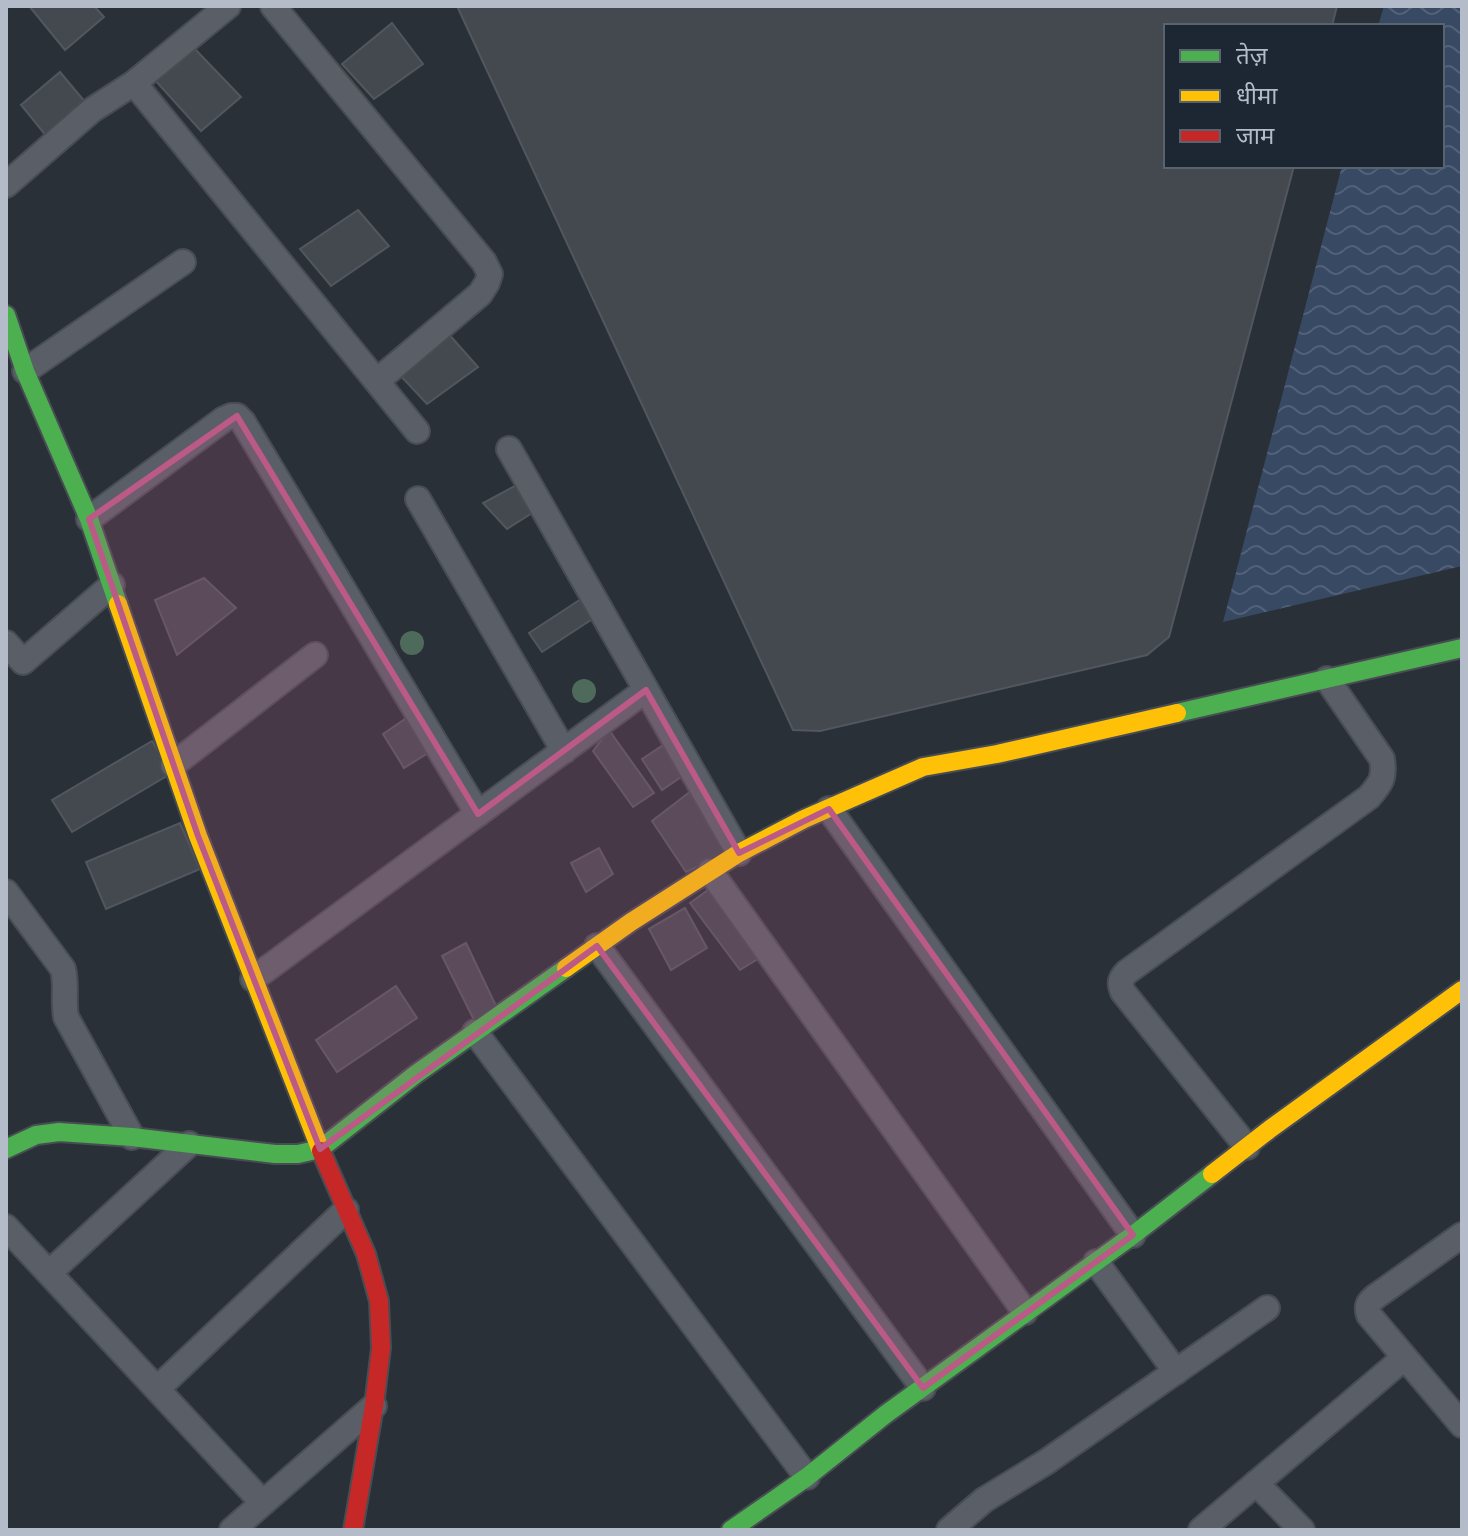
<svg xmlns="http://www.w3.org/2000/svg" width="1468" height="1536" font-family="Ubuntu,'Noto Sans Devanagari',sans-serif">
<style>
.water{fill:url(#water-waves)}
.building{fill:#444950;stroke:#52575f;stroke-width:2}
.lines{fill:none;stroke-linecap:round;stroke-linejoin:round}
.street-casing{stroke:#484c53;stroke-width:28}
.fast-casing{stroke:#484c53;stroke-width:22}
.slow-casing{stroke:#484c53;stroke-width:22}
.jam-casing{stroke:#484c53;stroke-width:22}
.street{stroke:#5a5e66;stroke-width:24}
.fast{stroke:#4caf50;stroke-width:18}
.slow{stroke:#ffc107;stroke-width:18}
.jam{stroke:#c62828;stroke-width:18}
.tree{fill:#4e6a5a}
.marked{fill:#bc5a87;fill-opacity:0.2;stroke:#bc5a87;stroke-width:6;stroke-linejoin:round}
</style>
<defs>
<pattern id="water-waves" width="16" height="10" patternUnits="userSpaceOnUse" patternTransform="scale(2)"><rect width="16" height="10" fill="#384963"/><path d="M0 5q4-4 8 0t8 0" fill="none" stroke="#526178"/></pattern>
</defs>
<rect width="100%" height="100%" fill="#2a3038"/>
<path class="water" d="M1384 6H1462V566L1223 622 1342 166H1442V26H1378Z"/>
<path class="building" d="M29 6H94L104 17 65 50Z
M457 6H1337L1332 26H1166V166H1294L1169 637 1147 655 820 731 793 730Z
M392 23 423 64 374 99 342 64Z
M193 47 241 97 201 131 153 78Z
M60 72 92 110 52 143 21 105Z
M358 210 389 246 331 286 300 249Z
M446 331 478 367 427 404 398 373Z
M524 481 540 508 507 529 483 503Z
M204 578 236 608 177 655 155 600Z
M584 597 597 616 542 652 529 633Z
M411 715 433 750 404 768 383 734Z
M609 730 654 793 633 807 593 751Z
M152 741 172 773 72 832 52 800Z
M668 742 687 773 662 790 642 759Z
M695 788 730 851 686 872 652 821Z
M180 823 200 869 106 909 86 862Z
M599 848 613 874 586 892 571 863Z
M718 883 764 955 740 970 690 903Z
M685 908 707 948 671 970 649 929Z
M466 943 498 1010 475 1022 442 956Z
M396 986 417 1018 337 1072 316 1040Z"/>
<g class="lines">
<defs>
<path id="street" d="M273 6 484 262 490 274 487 283 480 294 377 381
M134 83 417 431
M6 185 92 110 134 83 228 6
M25 371 183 262
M509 449 739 853
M418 499 564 751
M89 519 224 419 231 416H237L243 422 478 814
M6 643 23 662 112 585
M173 765 315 655
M829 809 1133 1235
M710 871 1025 1312
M6 892 63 969C67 985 63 1001 66 1017L132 1137
M597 946 923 1388
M253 979 646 690
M475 1032 807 1477
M1247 1147 1123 992C1119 983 1120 979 1127 972L1369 797C1381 783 1385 778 1382 759L1327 679
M6 1227 263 1503
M1462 1235 1375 1297C1368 1303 1366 1306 1369 1315L1462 1425
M1096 1262 1176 1372
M49 1273 189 1144
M157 1389 346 1210
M1256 1483 1302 1530
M232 1530 374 1406
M949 1530 984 1500 1046 1462 1267 1308
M1201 1530 1404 1358"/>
<path id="fast" d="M6 315 25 371 89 519 118 604
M1177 713 1462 648
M6 1149 36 1135 59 1132 132 1137 275 1154H298L320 1149 416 1074 566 968
M731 1530 807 1477 886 1414 1133 1235 1212 1174"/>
<path id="slow" d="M118 604 198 836 321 1151
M566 968 631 922 739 853 804 819 923 767 997 754 1177 713
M1212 1174 1270 1129 1462 990"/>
<path id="jam" d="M321 1151 366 1254 379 1301 381 1348 374 1406 353 1530"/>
</defs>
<use href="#street" class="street-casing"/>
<use href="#fast" class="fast-casing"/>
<use href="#slow" class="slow-casing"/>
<use href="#jam" class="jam-casing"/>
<use href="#street" class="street"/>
<use href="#fast" class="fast"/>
<use href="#slow" class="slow"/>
<use href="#jam" class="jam"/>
</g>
<g class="tree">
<circle cx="412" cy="643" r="12"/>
<circle cx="584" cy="691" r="12"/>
</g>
<path class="marked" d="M237 416 478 814 646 690 739 853 829 809 1133 1235 923 1388 597 946 320 1149 198 836 89 519Z"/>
<rect width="1468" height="1536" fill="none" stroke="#b4bcc9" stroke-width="16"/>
<rect x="1164" y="24" width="280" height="144" fill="#1d2633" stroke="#59626f" stroke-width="2"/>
<rect x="1180" y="50" width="40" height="12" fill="#4caf50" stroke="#59626f" stroke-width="2"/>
<text x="1236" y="64" font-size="24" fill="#b4bcc9">तेज़</text>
<rect x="1180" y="90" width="40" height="12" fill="#ffc107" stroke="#59626f" stroke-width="2"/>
<text x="1236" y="104" font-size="24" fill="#b4bcc9">धीमा</text>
<rect x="1180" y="130" width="40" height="12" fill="#c62828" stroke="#59626f" stroke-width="2"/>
<text x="1236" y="144" font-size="24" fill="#b4bcc9">जाम</text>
</svg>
